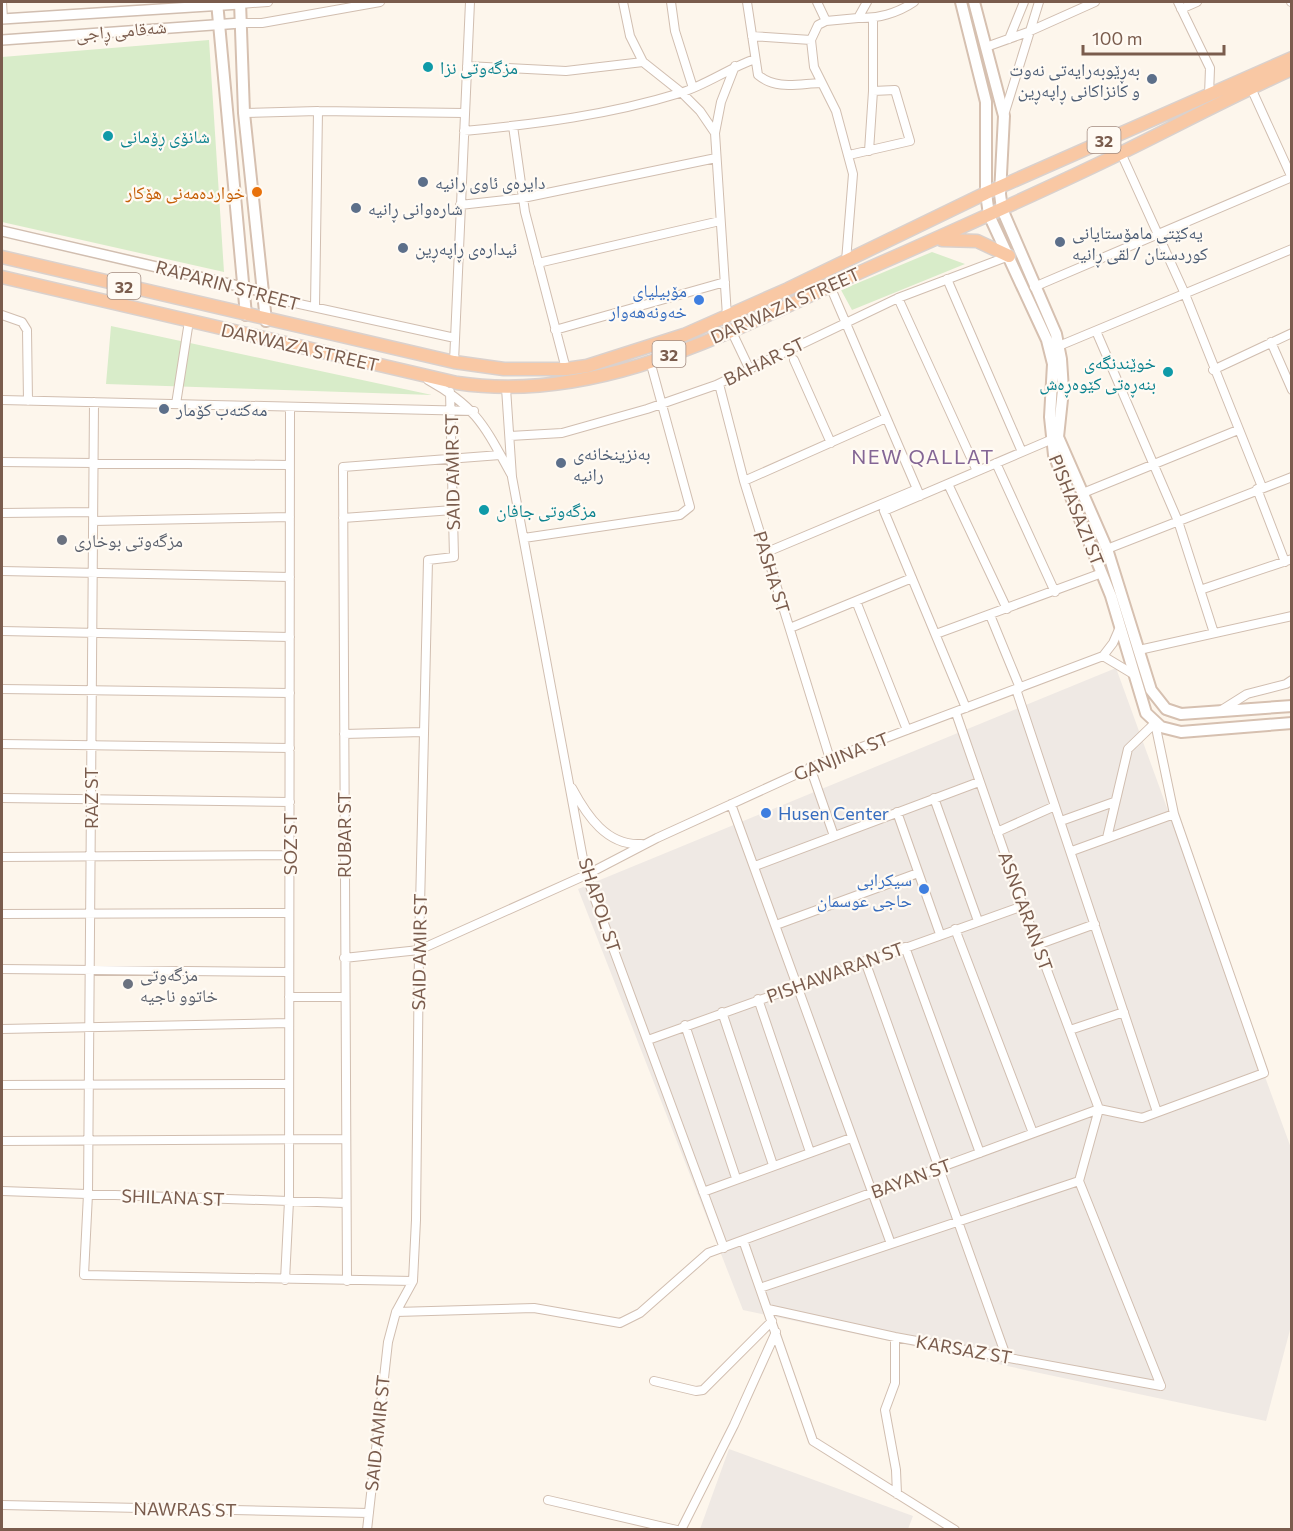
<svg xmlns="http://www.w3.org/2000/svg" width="1293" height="1531" font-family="Commissioner,'Noto Naskh Arabic',sans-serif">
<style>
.industrial{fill:#efe9e4}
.green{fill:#d8ecc9}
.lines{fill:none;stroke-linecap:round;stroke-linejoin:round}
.minor-casing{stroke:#d1beb0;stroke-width:10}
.tertiary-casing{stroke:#d1beb0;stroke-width:12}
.secondary-casing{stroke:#d6c0b0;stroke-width:14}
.trunk-casing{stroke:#dad1cd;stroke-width:15}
.minor{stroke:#fff;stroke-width:8}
.tertiary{stroke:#fff;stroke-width:9}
.secondary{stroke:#fff;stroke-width:10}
.trunk{stroke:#f9c8a4;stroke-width:12}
.culture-dot{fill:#0f9aa8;stroke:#fffaf3;stroke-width:2}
.service-dot{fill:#5c6f8a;stroke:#fffaf3;stroke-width:2}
.food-dot{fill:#e8710a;stroke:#fffaf3;stroke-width:2}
.shop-dot{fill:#3f7fe0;stroke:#fffaf3;stroke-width:2}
.worship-dot{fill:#6b7280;stroke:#fffaf3;stroke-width:2}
.labels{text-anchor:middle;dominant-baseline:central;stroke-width:4.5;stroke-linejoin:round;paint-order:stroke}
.shield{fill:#fffaf3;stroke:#a28b7f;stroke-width:1.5}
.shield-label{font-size:16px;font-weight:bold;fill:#7a5c4d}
.street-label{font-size:18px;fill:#7a5c4d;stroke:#fffaf3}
.culture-label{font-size:18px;fill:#0d838f;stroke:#fffaf3;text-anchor:start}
.service-label{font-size:18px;fill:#4e5e75;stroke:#fffaf3;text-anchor:start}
.food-label{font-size:18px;fill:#c56008;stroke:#fffaf3;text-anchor:end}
.shop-label{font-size:18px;fill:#366cbe;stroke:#fffaf3;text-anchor:end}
.worship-label{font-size:18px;fill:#5b616d;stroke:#fffaf3;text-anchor:start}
.neighbourhood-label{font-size:20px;letter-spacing:1.5px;fill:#846695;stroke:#fffaf3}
</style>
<rect width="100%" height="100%" fill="#fdf6ec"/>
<path class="industrial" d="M1116 668 1291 1148V1326L1266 1421 743 1310 578 889Z
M729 1449 913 1516 908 1529H700Z"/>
<path class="green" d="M209 40 224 272 2 222V57Z
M932 252 965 264 852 310 841 290Z
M111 326 432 395 106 384Z"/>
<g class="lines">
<defs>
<path id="minor" d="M2 2 3 19
M623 2 630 36 643 62 682 93 700 111 715 133 727 316
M671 2 675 31 693 88
M747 2 758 75C776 90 797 84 820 83
M817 2 826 21
M1178 2 1210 68 1209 95
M1291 2H1292
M240 4 268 2
M1181 9 1197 2
M858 18C877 19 898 13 914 2
M241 23H262L380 2
M752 36 811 40
M1009 39 1024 2
M986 47 1028 32 1095 2
M467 66 566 71 643 62
M1251 88 1292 178
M244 113 318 111 464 113
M1004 115 1039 2
M513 126 525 212 566 369
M464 131C537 124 609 115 680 93 706 85 729 68 755 59
M715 133 721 102 735 66
M869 151 873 91V19
M1121 153 1185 294 1262 487
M849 155 910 141 895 90 873 91
M460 205 523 198 716 158
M846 261 853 174 836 111 814 67 811 40 818 25 826 21 858 18 867 2
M538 263 720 221
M947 279 1022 452
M830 286 920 496
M1034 287 1292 177
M264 292 281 300 455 338
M898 298 977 471
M315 307 318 111
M2 315 22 322 27 330 28 401
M555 330 725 282
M731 330 750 370
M1096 331 1178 521 1214 633
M1271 342 1292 390
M1054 348 1292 249
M794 360 831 443
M454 362 470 2
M1213 370 1292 333
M428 380C477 407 485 427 511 474
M719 384 744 481 830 759
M506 388 512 477 586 875 724 1248
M2 400 474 411
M94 402 88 1194 84 1275 413 1281
M176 404 189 321
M510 436 562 433 647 409 716 385 898 298 1009 256
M2 462 290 465
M996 463 1055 592
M744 481 886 418
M948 484 1007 609
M1257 489 1285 562
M1083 493 1238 430
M2 513 93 512
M343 518 453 510
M93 521 290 517
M524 538 680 515 690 507 650 361
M1107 549 1292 477
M767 552 917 489
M2 571 290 577
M1200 590 1292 559
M856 601 907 730
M990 615 1020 688
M790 628 912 578
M2 631 290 637
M936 634 1102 573
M1139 650 1292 616
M1103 656 1133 674
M2 689 290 693
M1016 689 1157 1112
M966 708 884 511 1055 438
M1220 711 1247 694 1286 684 1292 680
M956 713 1023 906 1099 1109
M344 734 423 732
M2 744 290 748
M810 767 834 836
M572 788C587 816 607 846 641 844
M2 798 290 802
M934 798 978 921
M731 804 891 1244
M897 812 940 934
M1061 821 1114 802
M997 832 1055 806
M1107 838 1128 749 1155 723
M1072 851 1174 814
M2 857 290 855
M755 866 979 782
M2 914 289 913
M776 925 918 873
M955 929 1033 1133
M1037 945 1095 924
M905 947 980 1153
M344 958 419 950 586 875 657 838 830 759 1103 656 1113 643 1120 627
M865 961 1006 1356
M2 969 289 972
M289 997H345
M758 999 810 1152
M722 1012 773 1165
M685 1025 736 1178
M2 1029 289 1023
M1070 1030 1124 1012
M648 1040 1023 906
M2 1085 289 1084
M1099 1109 1142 1118 1264 1073 1174 814 1155 723
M1099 1109 1079 1181 1161 1386
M2 1141 345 1139
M2 1191 345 1203
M703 1192 851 1138
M743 1240 813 1441 955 1530
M285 1280 289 1201 290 407
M347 1281 343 467 500 455
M760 1288 1079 1181
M768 1309 895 1337 1161 1386
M396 1312 534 1308 620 1323 640 1313 708 1253 1099 1109
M895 1337V1383L885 1410 896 1470 897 1494
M654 1381 696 1391 703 1390 772 1321
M548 1500 677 1530
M2 1505 369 1513
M367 1530 388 1342 396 1312 413 1281 416 1220 419 950 428 560 454 557 450 392
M681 1530 734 1425 776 1332"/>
<path id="tertiary" d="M2 19 240 4
M2 40 241 23
M2 231 264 292"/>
<path id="secondary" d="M217 2 246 315
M240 2 244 113 266 321
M961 2 986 102V193L989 215 1047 340 1053 364 1050 417 1054 455 1111 596 1146 713 1161 727 1181 732 1292 723
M974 2 1004 116 1000 194 1002 209 1056 334 1061 359 1063 390 1058 437 1107 549 1151 690 1166 709 1181 714 1292 706"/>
<path id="trunk" d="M942 240 977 241 1009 256
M2 257 454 362 504 369H566L587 366 684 335 788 289 986 193 1292 58
M2 277 457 383C602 405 738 327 865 270 951 232 1037 194 1121 153 1178 125 1234 95 1292 69"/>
</defs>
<use href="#minor" class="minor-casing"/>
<use href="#tertiary" class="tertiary-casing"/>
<use href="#secondary" class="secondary-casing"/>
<use href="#trunk" class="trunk-casing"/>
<use href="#minor" class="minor"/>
<use href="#tertiary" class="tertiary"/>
<use href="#secondary" class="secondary"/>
<use href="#trunk" class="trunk"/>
</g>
<g class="culture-dot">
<circle cx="428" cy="67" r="6"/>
<circle cx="108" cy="136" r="6"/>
<circle cx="1168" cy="372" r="6"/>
<circle cx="484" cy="510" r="6"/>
</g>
<g class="service-dot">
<circle cx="1152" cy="79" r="6"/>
<circle cx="423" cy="182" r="6"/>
<circle cx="356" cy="208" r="6"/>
<circle cx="1060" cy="242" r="6"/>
<circle cx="403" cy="248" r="6"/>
<circle cx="164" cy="409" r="6"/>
<circle cx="561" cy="463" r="6"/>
</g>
<circle class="food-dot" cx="257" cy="192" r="6"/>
<g class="shop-dot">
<circle cx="699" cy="300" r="6"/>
<circle cx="766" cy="813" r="6"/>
<circle cx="924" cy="889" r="6"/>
</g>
<g class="worship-dot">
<circle cx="62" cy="540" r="6"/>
<circle cx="128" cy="984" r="6"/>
</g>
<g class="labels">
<g class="shield">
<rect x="1087.5" y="127" width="33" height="26" rx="4.5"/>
<rect x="107.5" y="273" width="33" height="26" rx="4.5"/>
<rect x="652.5" y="341" width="33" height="26" rx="4.5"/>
</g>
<g class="shield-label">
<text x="1104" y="140">32</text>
<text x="124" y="286">32</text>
<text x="669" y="354">32</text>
</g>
<g class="street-label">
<text transform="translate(121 30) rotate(-5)">شەقامی ڕاجی</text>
<text transform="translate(228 285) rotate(15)">RAPARIN STREET</text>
<text transform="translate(785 305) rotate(-24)">DARWAZA STREET</text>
<text transform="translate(300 347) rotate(13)">DARWAZA STREET</text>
<text transform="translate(764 361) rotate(-26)">BAHAR ST</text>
<text transform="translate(452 472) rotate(-91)">SAID AMIR ST</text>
<text transform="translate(1077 510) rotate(68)">PISHASAZI ST</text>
<text transform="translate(772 572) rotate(73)">PASHA ST</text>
<text transform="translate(841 756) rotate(-22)">GANJINA ST</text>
<text transform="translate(91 798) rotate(-90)">RAZ ST</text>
<text transform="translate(344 835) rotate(-90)">RUBAR ST</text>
<text transform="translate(290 844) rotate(-90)">SOZ ST</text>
<text transform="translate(600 905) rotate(72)">SHAPOL ST</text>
<text transform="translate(1026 911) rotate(70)">ASNGARAN ST</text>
<text transform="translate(419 952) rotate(-89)">SAID AMIR ST</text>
<text transform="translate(835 972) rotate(-20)">PISHAWARAN ST</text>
<text transform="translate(911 1178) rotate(-20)">BAYAN ST</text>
<text transform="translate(173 1197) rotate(2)">SHILANA ST</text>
<text transform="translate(964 1349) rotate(10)">KARSAZ ST</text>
<text transform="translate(377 1433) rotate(-84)">SAID AMIR ST</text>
<text transform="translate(185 1509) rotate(1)">NAWRAS ST</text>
</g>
<g class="culture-label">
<text x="440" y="67">مزگەوتی نزا</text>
<text x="120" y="136">شانۆی ڕۆمانی</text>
<text x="1156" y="362" text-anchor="end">خوێندنگەی<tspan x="1156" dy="21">بنەڕەتی کێوەڕەش</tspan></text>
<text x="496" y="510">مزگەوتی جافان</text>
</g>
<g class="service-label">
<text x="1140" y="69" text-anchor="end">بەڕێوبەرایەتی نەوت<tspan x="1140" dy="21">و کانزاکانی ڕاپەڕین</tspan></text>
<text x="435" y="182">دایرەی ئاوی رانیە</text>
<text x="368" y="208">شارەوانی ڕانیە</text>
<text x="1072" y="232">یەکێتی مامۆستایانی<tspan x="1072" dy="21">کوردستان / لقی ڕانیە</tspan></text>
<text x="415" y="248">ئیدارەی ڕاپەڕین</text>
<text x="176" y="409">مەکتەب کۆمار</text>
<text x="573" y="453">بەنزینخانەی<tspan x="573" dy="21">رانیە</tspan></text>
</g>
<g class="food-label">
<text x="245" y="192">خواردەمەنی هۆکار</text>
</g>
<g class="shop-label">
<text x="687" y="290">مۆبیلیای<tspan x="687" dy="21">خەونەهەوار</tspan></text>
<text x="778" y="813" text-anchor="start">Husen Center</text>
<text x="912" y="879">سیکرابی<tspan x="912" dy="21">حاجی عوسمان</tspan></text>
</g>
<g class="worship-label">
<text x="74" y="540">مزگەوتی بوخاری</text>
<text x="140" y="974">مزگەوتی<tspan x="140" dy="21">خاتوو ناجیە</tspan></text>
</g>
<g class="neighbourhood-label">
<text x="923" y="456">NEW QALLAT</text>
</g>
</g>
<rect width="1293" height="1531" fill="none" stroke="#7a5c4d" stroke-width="6"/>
<path d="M1083 45v9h141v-9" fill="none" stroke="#7a5c4d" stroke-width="3"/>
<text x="1092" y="45" font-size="18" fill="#7a5c4d" stroke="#fffaf3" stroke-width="4.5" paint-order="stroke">100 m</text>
</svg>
